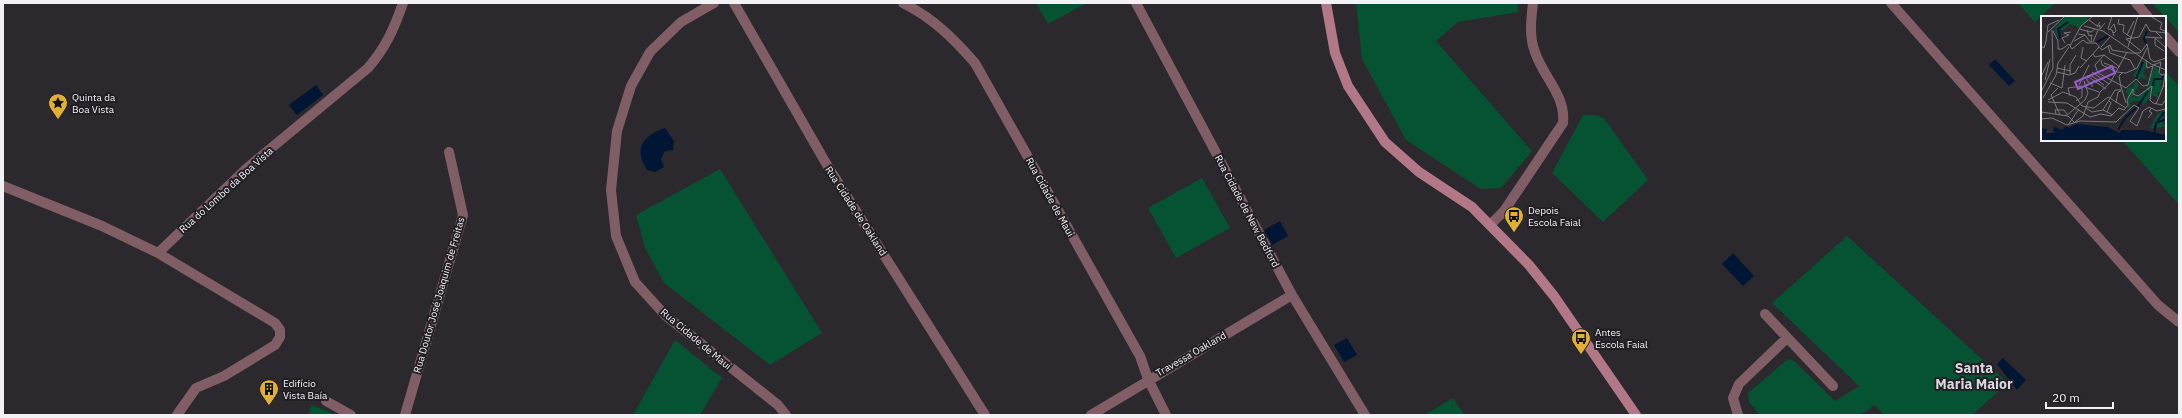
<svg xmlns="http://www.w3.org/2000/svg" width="2182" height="418" font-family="'IBM Plex Sans',sans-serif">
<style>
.green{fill:#065333}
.water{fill:#001634}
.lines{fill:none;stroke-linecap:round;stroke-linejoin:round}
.street{stroke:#815d66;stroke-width:10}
.secondary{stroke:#b37888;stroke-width:10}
.labels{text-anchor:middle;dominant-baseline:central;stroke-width:4;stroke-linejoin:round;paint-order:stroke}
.poi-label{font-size:10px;fill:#f2f1f5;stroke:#211f25;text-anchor:start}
.street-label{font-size:10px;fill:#f2f1f5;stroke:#211f25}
.district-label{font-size:14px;font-weight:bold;fill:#dbd8e0;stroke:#211f25}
.inset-river{fill:none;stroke:#001634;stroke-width:2}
.inset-road{fill:none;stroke:#7b787e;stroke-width:1}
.view{fill:#995dcc;fill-opacity:0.15;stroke:#995dcc;stroke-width:2}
.inset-edge{fill:none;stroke:#f2f1f5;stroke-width:2}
</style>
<rect width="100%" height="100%" fill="#2b282e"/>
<path class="green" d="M1036 3H1087L1048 24Z
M1356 3H1518V12L1458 22 1436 41 1532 151 1501 188 1481 189 1406 140 1362 59Z
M2018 3H2055L2035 22Z
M2152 3H2179V32Z
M2167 73 2179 86V205L2122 140H2165V74Z
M1583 115H1594L1604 118 1648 180 1603 222 1552 173Z
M720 169 822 333 770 365 664 283 645 248 636 215Z
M1202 178 1230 228 1176 258 1148 208Z
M1847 236 2008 383 1972 415H1884L1875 405 1860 415H1760L1749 402 1748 393 1788 359 1794 361 1835 401 1859 386 1772 303Z
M675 340 722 378 700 415H633Z
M1453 398 1464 415H1425Z
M311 405 337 415H309Z"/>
<path class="water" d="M1995 59 2015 81 2009 86 1989 65Z
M316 85 323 95 297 115 289 105Z
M665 128 674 141 673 150 665 151 661 159 664 167 655 172 647 170C645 166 641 160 641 155 638 141 654 131 665 128Z
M1280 221 1288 236 1272 245 1264 230Z
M1733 253 1754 276 1743 286 1722 264Z
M1347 338 1357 355 1344 362 1334 345Z
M2003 358 2026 380 2017 390 1997 364Z"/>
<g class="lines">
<path class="street" d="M714 3 681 22 650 52 631 86 617 131 611 190 616 236 635 282 665 315 778 405 786 415
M734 3 827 165 985 415
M903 3C933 18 953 38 975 63L1140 356 1148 379 1166 415
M1136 3 1292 295 1365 415
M1891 3 2158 305 2179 322
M2136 3 2148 17
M2165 36 2179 52
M3 186 102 226 158 253 275 323 280 330V337L275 345 224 376 196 388 177 415
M1491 224 1504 211 1563 123C1566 95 1543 77 1535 52 1529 37 1531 19 1533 3
M158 253 247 168 368 68C386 47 394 29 403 3
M1765 314 1833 386
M326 401 351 415
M405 415 463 215 449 152
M1091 415 1292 295
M1738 415 1733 398 1739 384 1787 338"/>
<path class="secondary" d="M1326 3 1335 53 1348 86 1385 142 1419 172 1472 207 1529 265 1554 296 1636 415"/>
</g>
<defs>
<symbol id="sight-pin" viewBox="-11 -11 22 30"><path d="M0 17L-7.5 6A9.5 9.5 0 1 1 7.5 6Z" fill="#e0b034" stroke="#211f25"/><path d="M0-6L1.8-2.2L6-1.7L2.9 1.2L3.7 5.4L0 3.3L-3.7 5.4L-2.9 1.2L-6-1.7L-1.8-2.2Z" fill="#111"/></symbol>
<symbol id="bus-pin" viewBox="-11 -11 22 30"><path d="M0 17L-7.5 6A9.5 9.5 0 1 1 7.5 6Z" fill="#e0b034" stroke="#211f25"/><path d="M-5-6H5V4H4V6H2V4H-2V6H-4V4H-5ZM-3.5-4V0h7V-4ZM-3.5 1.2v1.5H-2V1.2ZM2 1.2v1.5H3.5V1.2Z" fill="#111"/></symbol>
<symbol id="building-pin" viewBox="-11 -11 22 30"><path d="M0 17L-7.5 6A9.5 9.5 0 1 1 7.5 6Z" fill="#e0b034" stroke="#211f25"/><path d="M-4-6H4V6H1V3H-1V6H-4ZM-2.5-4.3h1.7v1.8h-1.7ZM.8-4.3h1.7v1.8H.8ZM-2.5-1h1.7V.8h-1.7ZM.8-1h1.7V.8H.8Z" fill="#111"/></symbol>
</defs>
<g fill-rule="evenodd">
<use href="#sight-pin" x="47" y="92" width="22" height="30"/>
<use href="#bus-pin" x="1503" y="205" width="22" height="30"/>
<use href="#bus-pin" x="1570" y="327" width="22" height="30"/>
<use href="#building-pin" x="258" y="378" width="22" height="30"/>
</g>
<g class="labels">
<g class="poi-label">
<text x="72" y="97">Quinta da<tspan x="72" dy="12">Boa Vista</tspan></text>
<text x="1528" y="210">Depois<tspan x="1528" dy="12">Escola Faial</tspan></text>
<text x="1595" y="332">Antes<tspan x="1595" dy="12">Escola Faial</tspan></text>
<text x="283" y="383">Edifício<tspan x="283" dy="12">Vista Baía</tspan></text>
</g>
<g class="street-label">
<text transform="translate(226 190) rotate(-42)">Rua do Lombo da Boa Vista</text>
<text transform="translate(1050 197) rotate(61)">Rua Cidade de Maui</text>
<text transform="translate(856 211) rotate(57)">Rua Cidade de Oakland</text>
<text transform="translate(1247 211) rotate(62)">Rua Cidade de New Bedford</text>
<text transform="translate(439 295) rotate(-74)">Rua Doutor José Joaquim de Freitas</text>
<text transform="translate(696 339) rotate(40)">Rua Cidade de Maui</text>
<text transform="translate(1191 354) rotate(-30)">Travessa Oakland</text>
</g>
<g class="district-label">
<text x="1974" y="368">Santa<tspan x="1974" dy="16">Maria Maior</tspan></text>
</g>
</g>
<g transform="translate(2041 16)">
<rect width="125" height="125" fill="#2b282e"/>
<path d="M25 0H46L47 4 38 12 29 8 23 14 16 13 18 23 13 13ZM103 44 106 50 102 56 107 65 101 61 97 64 92 59ZM113 51 117 53 119 61 123 58 119 70 122 72 119 76 116 77 118 82 111 79 112 69 110 79 102 90 101 84 90 86 89 93 87 91V78L82 74 85 75 86 72 92 71 95 64 98 70 90 82 94 80 95 83 105 74ZM123 96 120 100 125 101 121 106 125 110 116 112V106L112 113 109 112 117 97Z" fill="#065333"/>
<path d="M35 108 67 111 78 117 81 114H102L125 119V125H0V112L6 113 5 117H14L12 114 14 111 21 114 25 110 28 112Z" fill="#001634"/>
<path class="inset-river" d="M19 22 17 13 27 6M56 26 67 20M105 27 103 23 106 15M95 63 102 46M112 70 113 63H121L122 60M97 90 107 75M116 106 123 96M77 114 84 102 95 92M113 118 115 107 125 103"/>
<path class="inset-road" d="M71 0 67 13 71 14 73 20M109 0 121 7 119 13 124 15M78 3 77 8 83 9 82 16 91 22M48 4 56 10 59 6M43 10 62 15 110 48 125 54M56 11 59 9V13L64 7M38 13 50 16 54 13M69 13 73 8 75 15 73 17 71 15M46 14 48 20 51 19 50 26M12 15 17 25V33H21L28 28M7 16 24 0M37 18 44 19 49 26M86 19 93 5M104 21 121 22 115 16M114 22V29L123 35M114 22 125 32M33 25 44 19M52 26 57 14M24 27 21 22 28 19 23 17 30 16M28 28 31 33 42 24 46 27H55L61 34 69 29 71 34 89 37H99L106 28 109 43 113 46M0 30 3 32 5 25 7 9 18 4M29 30 40 10 52 0M67 30 69 37 89 44 94 53M42 31 40 42 46 45M60 31 69 21M87 31 97 0M100 35 85 23 98 21 105 8 109 15 125 17M52 38 54 41 63 39M63 39 79 51M0 42V56M60 44 61 49 76 56M105 44 106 52 112 50M113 46 125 42M63 47 76 52M54 49 57 57 85 72 95 63 102 70 107 69 112 50M54 49 63 39M112 49 120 46 118 56 120 59 124 58 122 71M16 52 30 55M39 52 58 31M16 56 28 59 34 57 38 50M51 56 68 68M76 56 85 57 96 52 106 32M81 57 78 60 80 71 85 87M29 58V49L35 39M46 60 65 73M46 60H51L63 69M46 60V65L51 68V71M0 61 7 46M4 64 9 43M9 67 21 72 24 49M38 69 48 49M44 71 58 76M17 72 10 79 19 99M0 76 12 52 11 14M29 80 27 72 41 70V81L35 85M2 82 15 59 17 47 28 31M7 84 22 76 35 81 41 90 53 92 67 81 85 92M7 86 26 87 49 101 60 98 70 100 78 92 83 94 87 89 86 84 92 73V78L97 80 111 70 109 84 112 87 121 89 125 83M75 87 77 76 80 75M115 88 123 69M45 92 51 96 62 94 72 99M62 94 74 74H80M0 96 27 100 34 107M66 96 70 87 68 85M15 98 14 94H23L26 98M25 100 44 84 47 77 43 65M107 102 111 97 108 95 111 92M0 103 11 102 26 109 39 105 75 106 93 89 98 92 89 105 96 110 102 95 108 91 116 95 124 93 125 100M34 106 42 100 47 86 57 81 59 76 69 67 86 36M27 109 38 93"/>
<path class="view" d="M71 50 74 57 37 73 34 66Z"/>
<rect width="125" height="125" class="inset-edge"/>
</g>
<rect width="2182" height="418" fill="none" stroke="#f2f1f5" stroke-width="8"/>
<path d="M2046 402v6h67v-6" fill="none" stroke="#f2f1f5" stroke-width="2"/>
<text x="2052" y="402" font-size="12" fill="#f2f1f5" stroke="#211f25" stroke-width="3" paint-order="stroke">20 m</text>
</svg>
